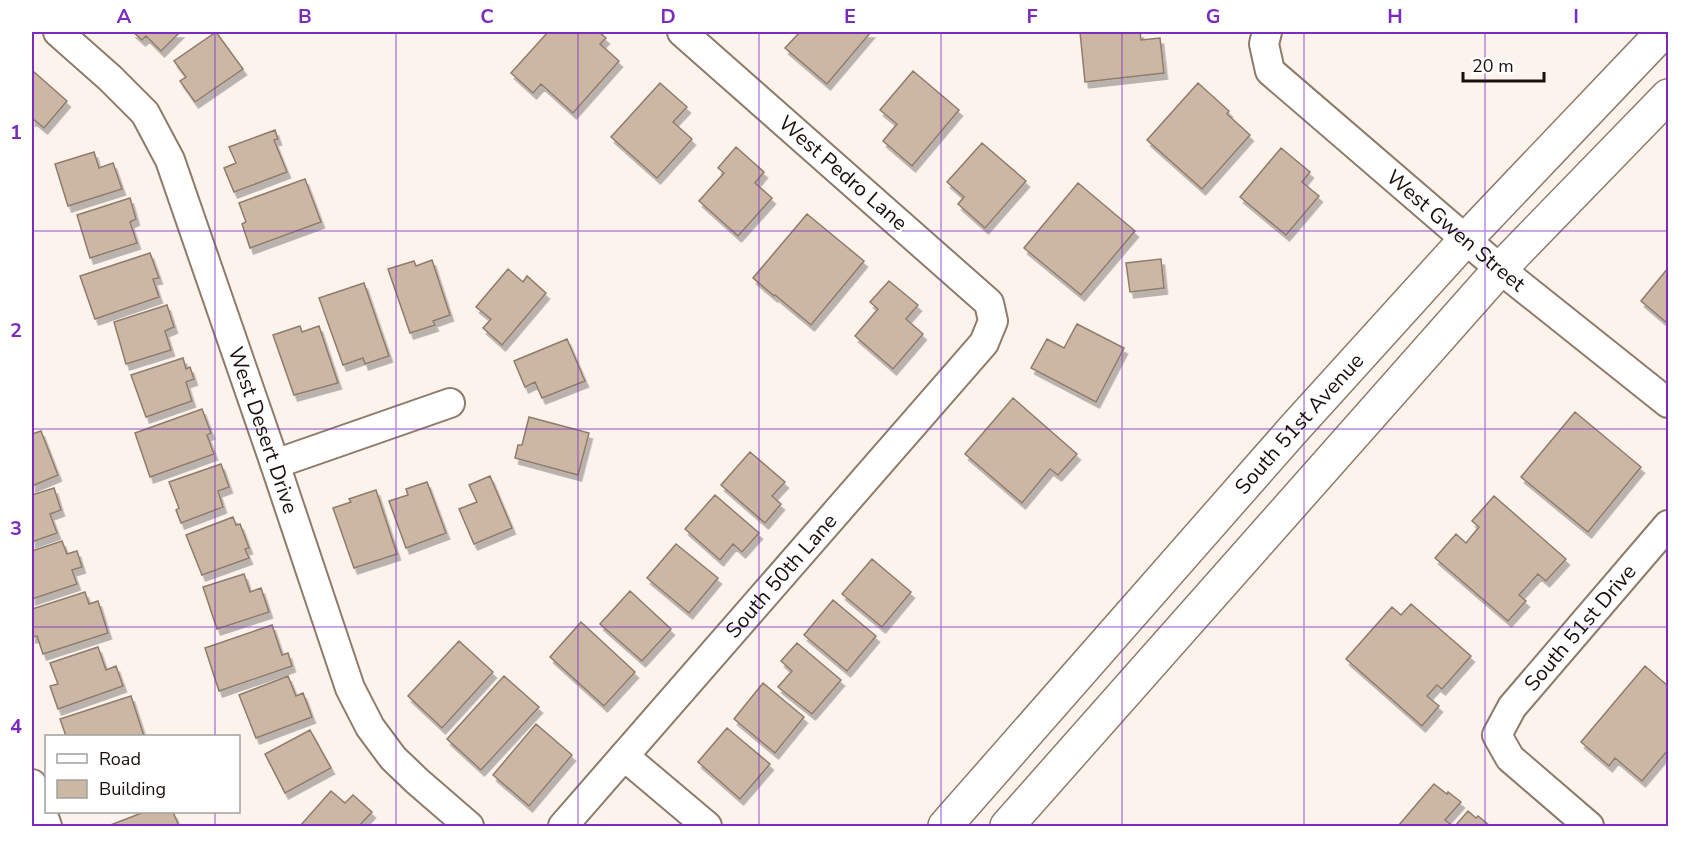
<svg xmlns="http://www.w3.org/2000/svg" width="1700" height="858" font-family="'Nunito Sans',sans-serif">
<style>
.building{fill:#ccb7a5;stroke:#8f7b6b;stroke-width:1.5;filter:url(#shadow)}
.lines{fill:none;stroke-linecap:round;stroke-linejoin:round}
.street-casing{stroke:#8e7b6a;stroke-width:32}
.primary-casing{stroke:#8e7b6a;stroke-width:36}
.street{stroke:#fff;stroke-width:28}
.primary{stroke:#fff;stroke-width:33}
.grid{fill:none;stroke:#7b2cbf;stroke-width:1.5;stroke-opacity:0.55}
.labels{text-anchor:middle;dominant-baseline:central;stroke-width:4.5;stroke-linejoin:round;paint-order:stroke}
.street-label{font-size:21px;fill:#19110b;stroke:#fff}
.neatline{fill:none;stroke:#7b2cbf;stroke-width:2}
.grid-label{font-size:20px;text-anchor:middle;font-weight:bold;fill:#7b2cbf}
</style>
<defs>
<filter id="shadow"><feDropShadow dx="3.5" dy="6" stdDeviation="0" flood-color="#0004"/></filter>
</defs>
<rect width="100%" height="100%" fill="#fcf3ec"/>
<path class="building" d="M133 32H180L161 51 146 36 142 40Z
M216 32 243 69 195 102 180 81 186 77 174 61Z
M548 32 588 33 599 32 606 38 600 44 619 61 573 113 541 84 533 93 511 73Z
M800 32H871L827 84 785 48Z
M1080 32H1140L1141 40 1160 38 1164 73 1085 82Z
M33 71 67 101 44 128 33 119 32 121V73Z
M913 71 959 110 912 166 883 141 897 124 880 110Z
M660 83 687 107 673 122 692 139 657 178 611 137Z
M1198 83 1229 111 1227 114 1250 135 1202 189 1147 140Z
M275 130 278 139 274 140 287 172 234 192 224 168 236 163 229 147Z
M982 143 1026 181 985 228 958 204 964 197 947 182Z
M736 147 764 172 755 183 772 198 738 236 699 201 724 173 718 168Z
M1281 148 1310 172 1302 182 1319 196 1286 235 1240 197Z
M94 152 99 168 113 163 122 189 68 206 55 164Z
M305 179 321 222 250 248 242 224 246 222 239 203Z
M1078 183 1135 231 1081 295 1024 248Z
M130 198 136 219 130 222 137 243 90 258 77 215Z
M807 214 864 261 811 325 775 295 774 296 753 278Z
M150 253 159 278 153 279 159 297 95 319 80 276Z
M1161 259 1164 288 1130 292 1126 263Z
M432 260 450 315 433 321 435 325 410 333 388 269 414 261 416 266Z
M1668 268V321L1667 323 1641 301Z
M508 269 523 282 527 276 546 293 502 345 483 328 491 319 476 307Z
M889 281 918 305 906 319 923 334 893 369 855 336 878 309 870 302Z
M364 283 389 356 365 364 363 358 343 365 319 298Z
M167 305 174 327 165 331 171 350 126 364 114 322Z
M1077 324 1124 348 1096 402 1031 368 1047 339 1064 348Z
M300 326 302 332 319 326 338 383 294 395 273 335Z
M567 339 585 381 542 398 535 382 525 387 514 361Z
M183 358 186 369 190 367 194 379 186 382 192 401 146 417 131 375Z
M1013 398 1077 454 1058 475 1050 469 1022 503 965 454Z
M202 409 211 433 207 435 214 454 150 477 135 433Z
M1575 412 1641 467 1588 532 1521 477Z
M529 417 589 433 578 475 515 458 518 445H522Z
M41 431 58 475 32 486V434Z
M750 452 785 482 772 496 781 504 765 523 721 485Z
M221 464 229 487 218 491 223 507 181 523 176 510 179 508 169 482Z
M490 476 512 528 474 544 459 509 477 502 469 485Z
M427 482 446 533 406 548 389 501 408 495 406 489Z
M54 488 61 510 50 514 57 533 32 542V495Z
M376 490 397 554 354 568 333 508 351 502 349 499Z
M715 495 759 533 742 552 733 544 720 560 685 529Z
M1494 496 1566 559 1546 581 1538 574 1519 595 1526 601 1508 621 1435 558 1456 534 1466 543 1479 527 1472 521Z
M233 517 236 525 240 524 249 548 245 549 249 558 202 575 186 535Z
M62 541 67 554 77 551 82 567 72 570 77 584 32 599V551Z
M676 544 718 578 689 613 647 578Z
M872 559 911 592 882 627 842 594Z
M244 574 250 592 261 588 269 612 217 629 203 587Z
M630 591 671 629 642 661 600 624Z
M85 592 89 604 98 601 108 633 43 654 37 636 32 637V609Z
M833 600 876 636 847 671 804 635Z
M1411 604 1471 656 1442 689 1437 685 1427 696 1439 706 1422 726 1346 659 1392 607 1401 615Z
M581 622 635 672 604 706 550 657Z
M272 625 282 655 288 653 292 666 219 691 205 648Z
M459 641 493 672 442 728 408 696Z
M797 643 841 680 812 714 778 687 792 671 781 661Z
M98 647 106 670 116 666 123 686 58 709 50 686 58 684 50 663Z
M1645 666 1668 686V750L1642 781 1615 758 1609 766 1581 742Z
M288 676 296 696 303 693 312 717 256 738 239 695Z
M504 676 539 707 481 770 447 739Z
M763 683 804 717 775 753 734 719Z
M131 696 144 736H66L60 719Z
M536 724 572 755 529 806 493 775Z
M727 728 770 764 740 799 698 762Z
M310 730 331 768 285 793 265 754Z
M1434 784 1447 794 1448 792 1461 802 1445 820 1453 826H1398Z
M331 791 345 803 353 795 372 812 359 826H300Z
M1468 811 1476 818 1478 816 1490 826H1455Z
M144 812H173L179 826H108Z"/>
<g class="lines">
<defs>
<g id="street">
<path id="s1" d="M58 32 110 78 145 113 170 160 275 464 350 688 370 727 393 758 417 781 469 826"/>
<path id="s2" d="M1267 32 1264 44 1270 71 1500 269 1668 403"/>
<path d="M275 464 450 403"/>
<path d="M624 756 707 826"/>
<path d="M32 784 47 826"/>
<path id="s3" d="M563 826 984 343 993 321 989 303 682 32"/>
<path id="s4" d="M1589 826 1510 758 1497 735 1512 707 1668 525"/>
</g>
<g id="primary">
<path id="s5" d="M945 826 1291 432 1466 239 1663 32"/>
<path d="M1007 826 1500 269 1668 96"/>
</g>
</defs>
<use href="#street" class="street-casing"/>
<use href="#primary" class="primary-casing"/>
<use href="#street" class="street"/>
<use href="#primary" class="primary"/>
</g>
<path class="grid" d="M215 32V736M396 32V826M578 32V826M759 32V826M941 32V826M1122 32V826M1304 32V826M1485 32V826M32 231H1668M32 429H1668M32 627H1668M215 812V826"/>
<g class="labels">
<g class="street-label">
<text transform="translate(843 173) rotate(41)">West Pedro Lane</text>
<text stroke="none"><textPath href="#s2" startOffset="285">West Gwen Street</textPath></text>
<text stroke="none"><textPath href="#s5" startOffset="536">South 51st Avenue</textPath></text>
<text stroke="none"><textPath href="#s1" startOffset="458">West Desert Drive</textPath></text>
<text stroke="none"><textPath href="#s3" startOffset="332">South 50th Lane</textPath></text>
<text stroke="none"><textPath href="#s4" startOffset="267">South 51st Drive</textPath></text>
</g>
</g>
<rect width="1700" height="858" fill="none" stroke="#ffffff" stroke-width="66"/>
<rect x="45" y="735" width="195" height="78" fill="#ffffff" stroke="#a3a09d" stroke-width="1.5"/>
<rect x="57" y="754" width="30" height="9" fill="#ffffff" stroke="#a3a09d" stroke-width="1.5"/>
<text x="99" y="765" font-size="18" fill="#19110b">Road</text>
<rect x="57" y="780" width="30" height="18" fill="#ccb7a5" stroke="#a3a09d" stroke-width="1.5"/>
<text x="99" y="795" font-size="18" fill="#19110b">Building</text>
<path d="M1463 72v9h81v-9" fill="none" stroke="#19110b" stroke-width="3"/>
<text x="1472" y="72" font-size="18" fill="#19110b" stroke="#ffffff" stroke-width="4.5" paint-order="stroke">20 m</text>
<rect x="33" y="33" width="1634" height="792" class="neatline"/>
<g class="grid-label">
<text x="124" y="23">A</text>
<text x="305" y="23">B</text>
<text x="487" y="23">C</text>
<text x="668" y="23">D</text>
<text x="850" y="23">E</text>
<text x="1032" y="23">F</text>
<text x="1213" y="23">G</text>
<text x="1395" y="23">H</text>
<text x="1576" y="23">I</text>
<text x="16" y="139">1</text>
<text x="16" y="337">2</text>
<text x="16" y="535">3</text>
<text x="16" y="733">4</text>
</g>
</svg>
